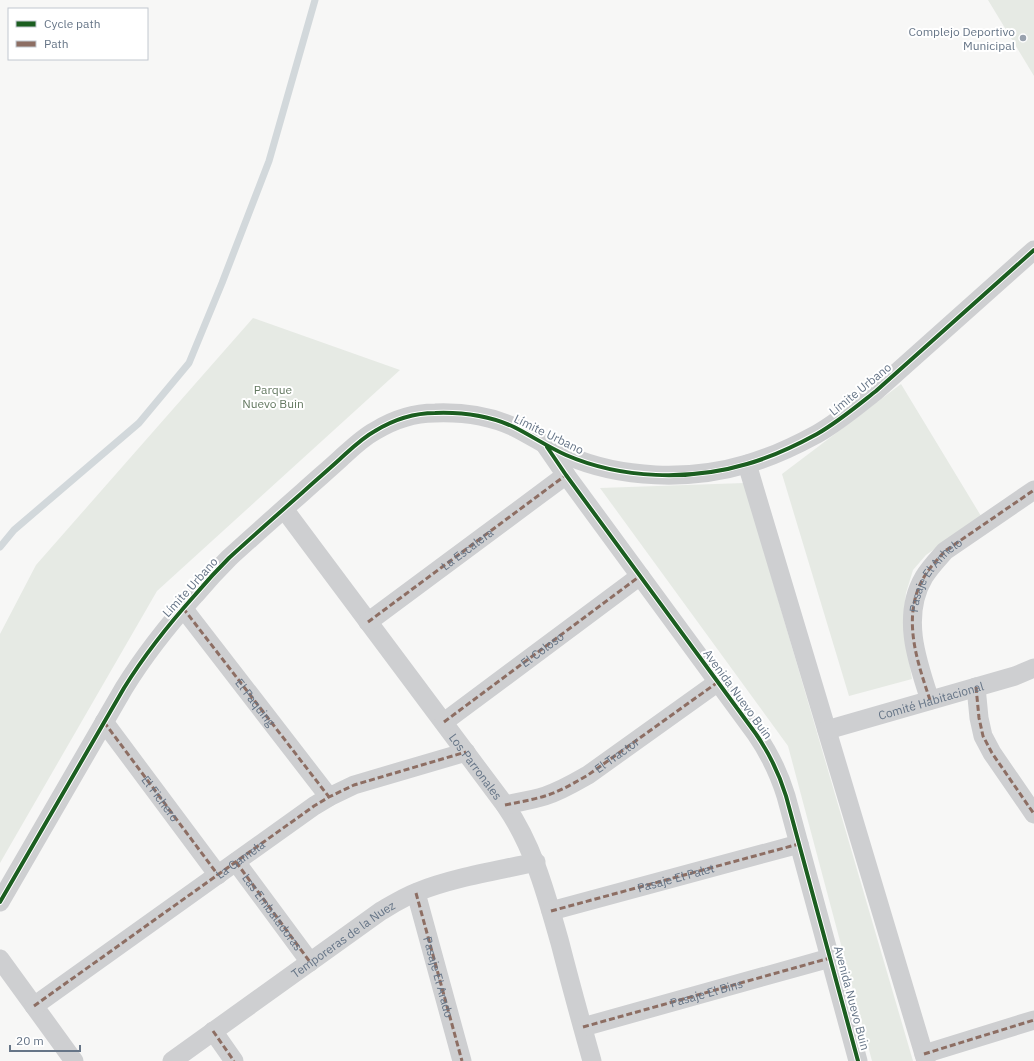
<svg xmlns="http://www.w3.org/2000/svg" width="1034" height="1061" font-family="'IBM Plex Sans',sans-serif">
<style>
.green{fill:#e6eae4}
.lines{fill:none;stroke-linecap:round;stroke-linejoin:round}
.stream{stroke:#d2d8db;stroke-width:7}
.street{stroke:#cecfd1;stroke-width:19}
.quiet{stroke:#8d6e63;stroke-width:3;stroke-dasharray:6 3;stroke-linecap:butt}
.cycleway-casing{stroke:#fff;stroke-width:6}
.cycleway{stroke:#1b5e20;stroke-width:4}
.poi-dot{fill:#99a2ae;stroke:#fff;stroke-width:1.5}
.labels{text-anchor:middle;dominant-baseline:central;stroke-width:4;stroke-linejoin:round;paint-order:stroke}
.poi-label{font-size:12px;fill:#667587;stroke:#fff;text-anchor:end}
.park-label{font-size:12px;fill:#647961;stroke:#fff}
.street-label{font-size:12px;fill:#667587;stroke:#fff}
</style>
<rect width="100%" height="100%" fill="#f7f7f6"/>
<path class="green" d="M988 0H1034V76Z
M253 318 400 370 157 591 0 863V634L36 565Z
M901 384 981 516 926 555 913 570 906 593 903 622 912 679 849 696 782 474Z
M744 483 913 1061H872L788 746 600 488Z"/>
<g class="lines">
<path class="stream" d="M0 547 14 530 139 423 189 363 222 283 269 161 315 0"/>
<g class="street">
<path d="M546 446 566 475 756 734C769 753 779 773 786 796L858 1061"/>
<path d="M747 464 926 1061"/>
<path id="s1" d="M284 509 505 805C534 847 546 894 560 943 570 982 581 1022 592 1061"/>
<path id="s2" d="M183 608 329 797"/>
<path d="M368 622 566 475"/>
<path d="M976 687 979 718 983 736 992 753 1034 814"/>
<path id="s3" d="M930 700C917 661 901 616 924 577 930 567 938 559 945 551L1034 490"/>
<path id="s4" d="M104 722 218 875"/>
<path id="s5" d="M444 722 640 576"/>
<path id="s6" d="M827 730 1015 676 1034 668"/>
<path id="s7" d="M505 805C519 802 532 800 545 796 561 791 574 783 588 775L718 682"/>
<path d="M236 862 310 962"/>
<path d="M416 893 462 1061"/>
<path d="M0 902 124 688C145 654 169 624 195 595 206 582 217 570 229 558 253 536 278 514 303 492 315 481 328 470 340 459 351 449 362 438 375 431 393 420 415 413 435 413 462 412 490 416 514 427 532 436 548 447 566 455 621 479 690 481 747 464 772 457 795 446 817 434 838 422 857 406 876 391L1034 250"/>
<path id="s8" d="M551 911 799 844"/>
<path d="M0 959 74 1061"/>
<path d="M34 1006 314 806 329 797 354 785 466 752"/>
<path id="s9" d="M583 1027 830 958"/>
<path d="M213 1031 234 1061"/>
<path d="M924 1054 1034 1020"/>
<path id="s10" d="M172 1061 381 911C393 904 404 897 417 892 455 877 496 871 536 862"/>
</g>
<g class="quiet">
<path d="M183 608 329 797"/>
<path id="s11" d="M368 622 566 475"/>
<path d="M976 687 979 718 983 736 992 753 1034 814"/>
<path d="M930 700C917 661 901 616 924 577 930 567 938 559 945 551L1034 490"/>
<path d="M104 722 218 875"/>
<path d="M444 722 640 576"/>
<path d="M505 805C519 802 532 800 545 796 561 791 574 783 588 775L718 682"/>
<path id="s12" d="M236 862 310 962"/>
<path id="s13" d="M416 893 462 1061"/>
<path d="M551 911 799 844"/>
<path id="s14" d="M34 1006 314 806 329 797 354 785 466 752"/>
<path d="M583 1027 830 958"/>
<path d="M213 1031 234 1061"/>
<path d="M924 1054 1034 1020"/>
</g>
<defs>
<path id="cycleway" d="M547 447 566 475 756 734C769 753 779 773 786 796L858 1061
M0 902 124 688C145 654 169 624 195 595 206 582 217 570 229 558 253 536 278 514 303 492 315 481 328 470 340 459 351 449 362 438 375 431 393 420 415 413 435 413 462 412 490 416 514 427 532 436 548 447 566 455 621 479 690 481 747 464 772 457 795 446 817 434 838 422 857 406 876 391L1034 250"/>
</defs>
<use href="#cycleway" class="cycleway-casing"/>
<use href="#cycleway" class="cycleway"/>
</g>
<circle class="poi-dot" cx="1023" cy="38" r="4"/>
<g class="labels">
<g class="poi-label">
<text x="1015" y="31">Complejo Deportivo<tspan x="1015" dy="14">Municipal</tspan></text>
</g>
<g class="park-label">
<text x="273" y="389">Parque<tspan x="273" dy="14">Nuevo Buin</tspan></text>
</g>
<g class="street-label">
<text transform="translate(860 389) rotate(-39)">Límite Urbano</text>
<text transform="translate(549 434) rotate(26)">Límite Urbano</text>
<text stroke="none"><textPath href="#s11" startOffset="123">La Escalera</textPath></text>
<text stroke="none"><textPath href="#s3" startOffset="135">Pasaje El Anhelo</textPath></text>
<text transform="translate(190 587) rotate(-48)">Límite Urbano</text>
<text stroke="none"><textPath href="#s5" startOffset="122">El Coloso</textPath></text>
<text transform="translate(738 694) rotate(54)">Avenida Nuevo Buin</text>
<text stroke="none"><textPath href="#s6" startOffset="108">Comité Habitacional</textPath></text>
<text stroke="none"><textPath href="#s2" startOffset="119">El Paquing</textPath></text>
<text stroke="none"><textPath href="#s7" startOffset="124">El Tractor</textPath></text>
<text stroke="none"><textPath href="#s1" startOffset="321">Los Parronales</textPath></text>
<text stroke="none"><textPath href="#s4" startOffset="95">El Fichero</textPath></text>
<text stroke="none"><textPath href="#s14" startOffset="253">La Gamela</textPath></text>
<text stroke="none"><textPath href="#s8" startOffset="129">Pasaje El Palet</textPath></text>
<text stroke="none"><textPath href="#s12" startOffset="62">Las Embaladoras</textPath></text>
<text stroke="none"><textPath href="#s10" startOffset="210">Temporeras de la Nuez</textPath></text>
<text stroke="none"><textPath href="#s13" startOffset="87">Pasaje El Arado</textPath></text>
<text stroke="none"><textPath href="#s9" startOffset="128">Pasaje El Bins</textPath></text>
<text transform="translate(852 998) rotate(75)">Avenida Nuevo Buin</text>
</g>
</g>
<rect x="8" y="8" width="140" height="52" fill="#ffffff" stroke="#c2c8cf"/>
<rect x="16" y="21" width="20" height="6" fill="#1b5e20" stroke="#c2c8cf"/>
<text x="44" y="28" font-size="12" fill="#667587">Cycle path</text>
<rect x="16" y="41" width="20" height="6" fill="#8d6e63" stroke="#c2c8cf"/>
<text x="44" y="48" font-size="12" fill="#667587">Path</text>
<path d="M10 1045v6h70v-6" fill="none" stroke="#667587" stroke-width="2"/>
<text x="16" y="1045" font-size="12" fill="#667587" stroke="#ffffff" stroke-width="3" paint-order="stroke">20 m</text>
</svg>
